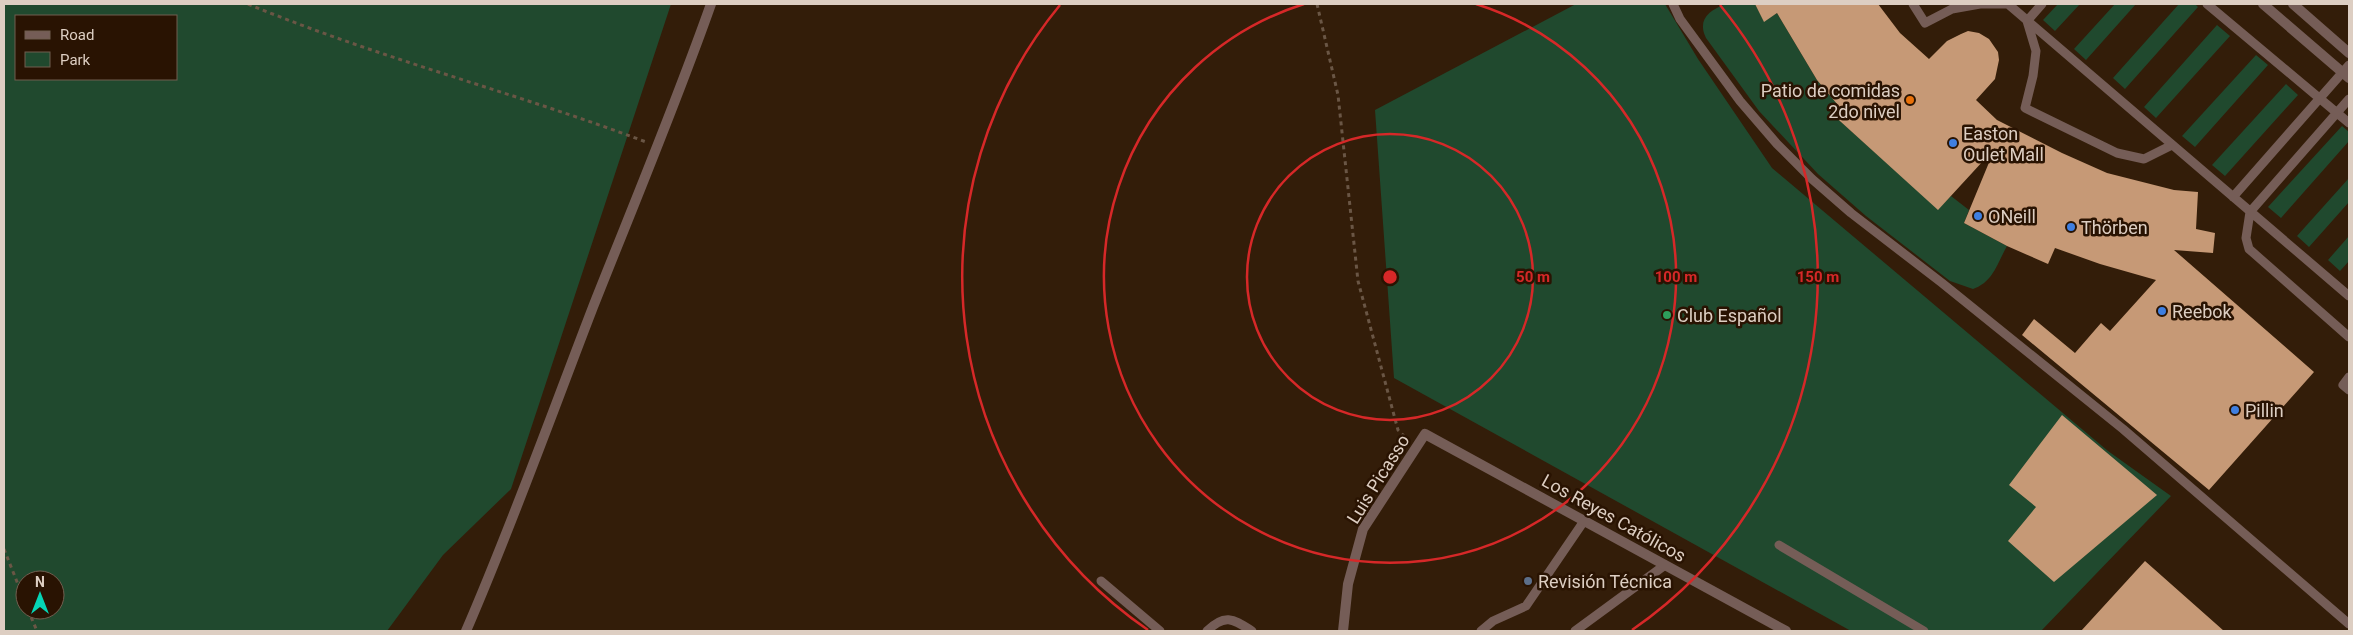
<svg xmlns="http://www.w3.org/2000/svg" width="2353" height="635" font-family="Roboto,sans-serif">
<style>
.green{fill:#20492e;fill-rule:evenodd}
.building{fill:#c69976}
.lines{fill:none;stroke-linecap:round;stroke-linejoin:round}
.path{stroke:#6a5645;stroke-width:3;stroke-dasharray:4 4;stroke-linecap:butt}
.service{stroke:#755d57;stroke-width:9}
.minor{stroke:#755d57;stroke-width:10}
.ring{fill:none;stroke:#d62828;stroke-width:2.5}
.food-dot{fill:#e8710a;stroke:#291302;stroke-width:2}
.shop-dot{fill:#3f7fe0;stroke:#291302;stroke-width:2}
.leisure-dot{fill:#2e9e5b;stroke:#291302;stroke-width:2}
.service-dot{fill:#5c6f8a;stroke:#291302;stroke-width:2}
.labels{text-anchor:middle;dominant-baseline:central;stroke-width:5;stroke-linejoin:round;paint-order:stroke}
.poi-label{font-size:18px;fill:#ddcec2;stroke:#291302;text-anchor:start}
.street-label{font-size:18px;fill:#ddcec2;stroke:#291302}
.centre{fill:#d62828;stroke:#291302;stroke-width:2.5}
.ring-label{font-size:15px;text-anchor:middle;font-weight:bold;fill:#d62828;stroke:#291302;stroke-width:5;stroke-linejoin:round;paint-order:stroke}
</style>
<rect width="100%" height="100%" fill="#331d09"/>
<path class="green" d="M4 4H671L511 489 443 555 387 631H4ZM16 16H176V79H16ZM25 580H55V610H25Z
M1576 4H1665L1698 59 1772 168 2108 451 2171 496 2041 631H1851L1394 378 1375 110Z
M1726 4H1755L1764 21 1777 13 1817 80 1837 104 1830 112 1938 209 1951 196 1969 210 1964 223 2007 246C1997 264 1993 282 1973 289L1950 281 1866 216 1818 174 1759 111 1706 38C1697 20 1709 10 1726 4Z
M2058 4H2080L2055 31 2043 20Z
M2115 4H2136L2086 60 2074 49Z
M2179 4H2195L2198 7 2125 89 2113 78Z
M2217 25 2230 36 2156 118 2144 107Z
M2256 55 2268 65 2195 147 2182 136Z
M2286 84 2298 95 2225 176 2212 165Z
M2342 126 2349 132V141L2281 218 2268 207Z
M2349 178V202L2309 247 2297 236Z
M2349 236V261L2340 271 2328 260Z"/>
<path class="building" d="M1755 4H1878L1900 33 1929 59 1947 41 1961 34 1968 31 1979 33 1989 39 1998 52 1999 60 1995 79 1976 100 1997 120 2062 153 2107 173 2174 190 2198 192 2196 229 2215 233 2213 253 2174 250 2314 372 2209 490 2022 335 2034 319 2075 353 2101 323 2110 331 2156 280 2100 264 2055 248 2048 264 2007 246 1964 223 1995 148 1938 210 1830 112 1837 104 1817 80 1777 13 1764 22Z
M2062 415 2157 495 2054 582 2008 541 2036 507 2009 485Z
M2145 561 2224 631H2081Z"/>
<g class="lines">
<path class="path" d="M248 4C378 58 514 92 646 142
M1317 4 1338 95 1358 281 1398 430 1406 438
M4 549 25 602
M28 610 37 631"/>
<path class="service" d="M1673 4 1680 19 1740 101 1777 144 1812 179 1851 213 1942 283 2123 429 2349 624
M1913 4 1925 23 1952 9 1980 4H2008
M2008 4 2349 296
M2042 4 2027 21 2036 51 2033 76 2025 108 2117 153 2144 159 2172 145
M2207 4 2349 123
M2349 99 2250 212 2246 238 2249 249 2349 337
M2233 197 2349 65
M2349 377 2343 385 2349 390
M1779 545 1924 631
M1101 581 1160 631
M1207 631C1225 613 1233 619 1252 631
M1481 631 1493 621 1526 606 1584 521
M1575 631 1665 565"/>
<path class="minor" d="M2263 4 2349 78
M2293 4 2349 53
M466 631C512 525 551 416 593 307 633 206 675 106 711 4
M1343 631 1348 584 1363 529 1425 434 1786 631"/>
</g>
<g class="ring">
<circle cx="1390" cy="277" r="143"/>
<path d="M1476 4A286 286 0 1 1 1304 4"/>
<path d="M1148 630A428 428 0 0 1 1060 5M1720 5A428 428 0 0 1 1632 630"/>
</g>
<circle class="food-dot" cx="1910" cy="100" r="5"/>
<g class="shop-dot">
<circle cx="1953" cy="143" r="5"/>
<circle cx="1978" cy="216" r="5"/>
<circle cx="2071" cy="227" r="5"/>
<circle cx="2162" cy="311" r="5"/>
<circle cx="2235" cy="410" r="5"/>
</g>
<circle class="leisure-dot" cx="1667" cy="315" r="5"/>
<circle class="service-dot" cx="1528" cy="581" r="5"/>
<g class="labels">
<g class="poi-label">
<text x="1900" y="90" text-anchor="end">Patio de comidas<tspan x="1900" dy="21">2do nivel</tspan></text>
<text x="1963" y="133">Easton<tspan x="1963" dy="21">Oulet Mall</tspan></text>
<text x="1988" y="216">ONeill</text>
<text x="2081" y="227">Thörben</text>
<text x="2172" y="311">Reebok</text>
<text x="1677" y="315">Club Español</text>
<text x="2245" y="410">Pillin</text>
<text x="1538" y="581">Revisión Técnica</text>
</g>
<g class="street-label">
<text transform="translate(1378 479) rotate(-58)">Luis Picasso</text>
<text transform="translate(1614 518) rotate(29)">Los Reyes Católicos</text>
</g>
</g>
<circle cx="1390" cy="277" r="8" class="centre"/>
<g class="ring-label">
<text x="1533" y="282">50 m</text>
<text x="1676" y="282">100 m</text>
<text x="1818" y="282">150 m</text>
</g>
<rect width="2353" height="635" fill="none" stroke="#ddcec2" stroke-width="10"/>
<rect x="15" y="15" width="162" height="65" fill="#291302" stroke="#715e4f"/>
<rect x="25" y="31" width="25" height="8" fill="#755d57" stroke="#715e4f"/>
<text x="60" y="40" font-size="15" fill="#ddcec2">Road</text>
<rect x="25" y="52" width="25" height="15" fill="#20492e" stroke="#715e4f"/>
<text x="60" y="65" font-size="15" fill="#ddcec2">Park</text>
<g transform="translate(40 595)"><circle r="24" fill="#291302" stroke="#715e4f"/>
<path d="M0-4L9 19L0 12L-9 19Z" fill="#06d5b6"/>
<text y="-8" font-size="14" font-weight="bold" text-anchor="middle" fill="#ddcec2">N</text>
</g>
</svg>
